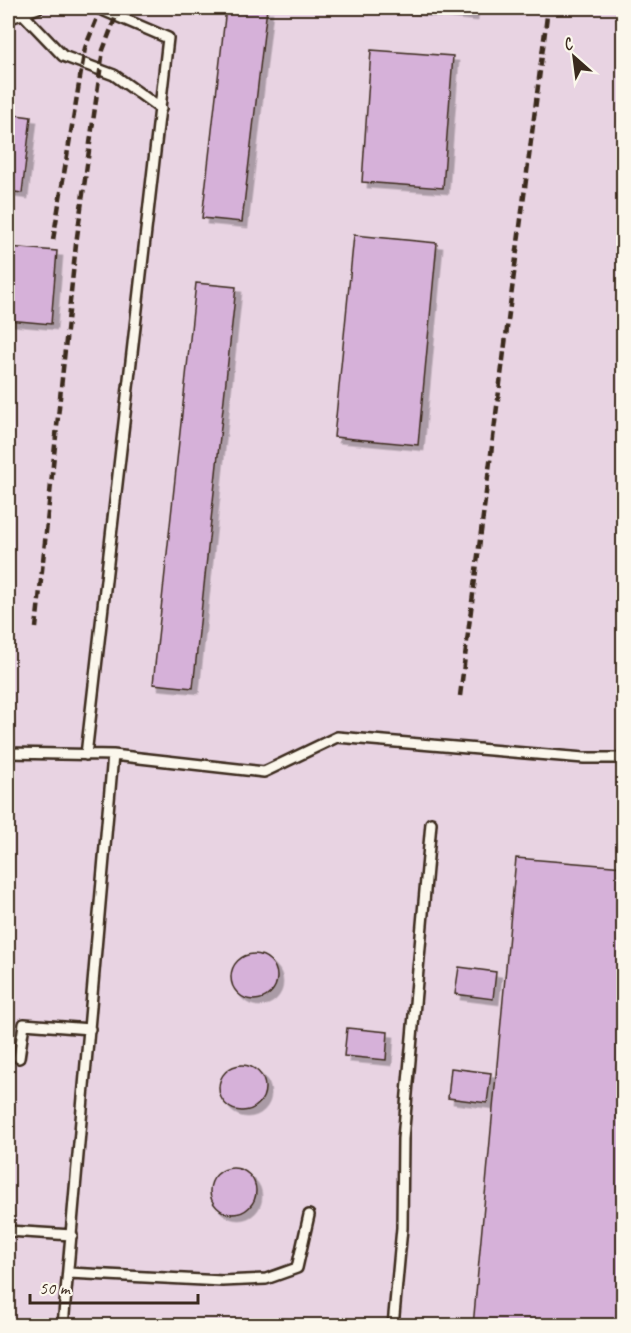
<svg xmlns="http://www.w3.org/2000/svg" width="631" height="1333" font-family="Caveat,sans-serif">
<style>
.built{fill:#e8d3e2}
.building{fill:#d6b1d9;stroke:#3b2a1e;stroke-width:1.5;filter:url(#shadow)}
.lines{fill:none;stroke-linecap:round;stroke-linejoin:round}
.service-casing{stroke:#3b2a1e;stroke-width:14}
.service{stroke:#fbf7ec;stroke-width:9}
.rail{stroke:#3b2a1e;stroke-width:4.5;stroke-dasharray:9 4.5;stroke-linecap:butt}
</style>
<defs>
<filter id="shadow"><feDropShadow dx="5.5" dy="5.5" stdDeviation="0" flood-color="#0004"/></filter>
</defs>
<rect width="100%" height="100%" fill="#f0e2e6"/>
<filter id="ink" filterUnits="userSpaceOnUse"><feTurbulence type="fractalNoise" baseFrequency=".0167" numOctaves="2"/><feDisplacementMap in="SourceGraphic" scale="12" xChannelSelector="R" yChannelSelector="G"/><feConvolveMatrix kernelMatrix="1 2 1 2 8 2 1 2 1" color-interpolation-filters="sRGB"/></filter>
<g filter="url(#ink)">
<path class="built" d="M8 8H623V1325H8Z"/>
<path class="building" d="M226 8H267L242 222 202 218Z
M401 8H473L472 15Z
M371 50 453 56 443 188 362 182Z
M8 114 31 117 22 193 8 191Z
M354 235 437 243 418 445 334 437Z
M8 247 57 251 51 324 8 320Z
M196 283 236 287 193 688 153 684Z
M516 858 624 867V1326H473Z
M231 977a23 23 0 1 1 46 0a23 23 0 1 1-46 0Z
M459 967 496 972 493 999 455 994Z
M347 1028 388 1032 386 1060 344 1056Z
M219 1088a23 23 0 1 1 46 0a23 23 0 1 1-46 0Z
M451 1068 491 1073 487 1103 448 1098Z
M210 1191a23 23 0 1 1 46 0a23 23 0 1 1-46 0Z"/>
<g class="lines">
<defs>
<path id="service" d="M17 8 63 56 114 75 161 109
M8 19 38 8
M8 753 113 755 264 772 337 737 584 758H624
M86 755 168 38 98 8
M19 1058 24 1024 90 1029
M8 1231 72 1235
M69 1273 222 1281 266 1279 297 1268 309 1215
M63 1326 113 755
M393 1326 402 1228 403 1139 431 823"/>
</defs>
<use href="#service" class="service-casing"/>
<use href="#service" class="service"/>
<path class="rail" d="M53 240 85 48 101 8
M36 628 76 244 103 50 119 8
M460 696 548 8"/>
</g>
</g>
<rect width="631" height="1333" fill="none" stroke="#fbf7ec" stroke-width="30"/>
<rect x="15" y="15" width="601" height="1303" fill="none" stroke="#3b2a1e" stroke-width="2" filter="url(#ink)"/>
<g transform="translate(574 57) rotate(332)" stroke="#fbf7ec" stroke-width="4.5" paint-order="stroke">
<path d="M0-4.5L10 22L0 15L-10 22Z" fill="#3b2a1e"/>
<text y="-9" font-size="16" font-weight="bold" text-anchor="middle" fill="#3b2a1e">С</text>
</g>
<path d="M30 1294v9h168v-9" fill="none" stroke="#3b2a1e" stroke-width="3"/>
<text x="39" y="1294" font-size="18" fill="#3b2a1e" stroke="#fbf7ec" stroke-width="4.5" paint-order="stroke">50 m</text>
</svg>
